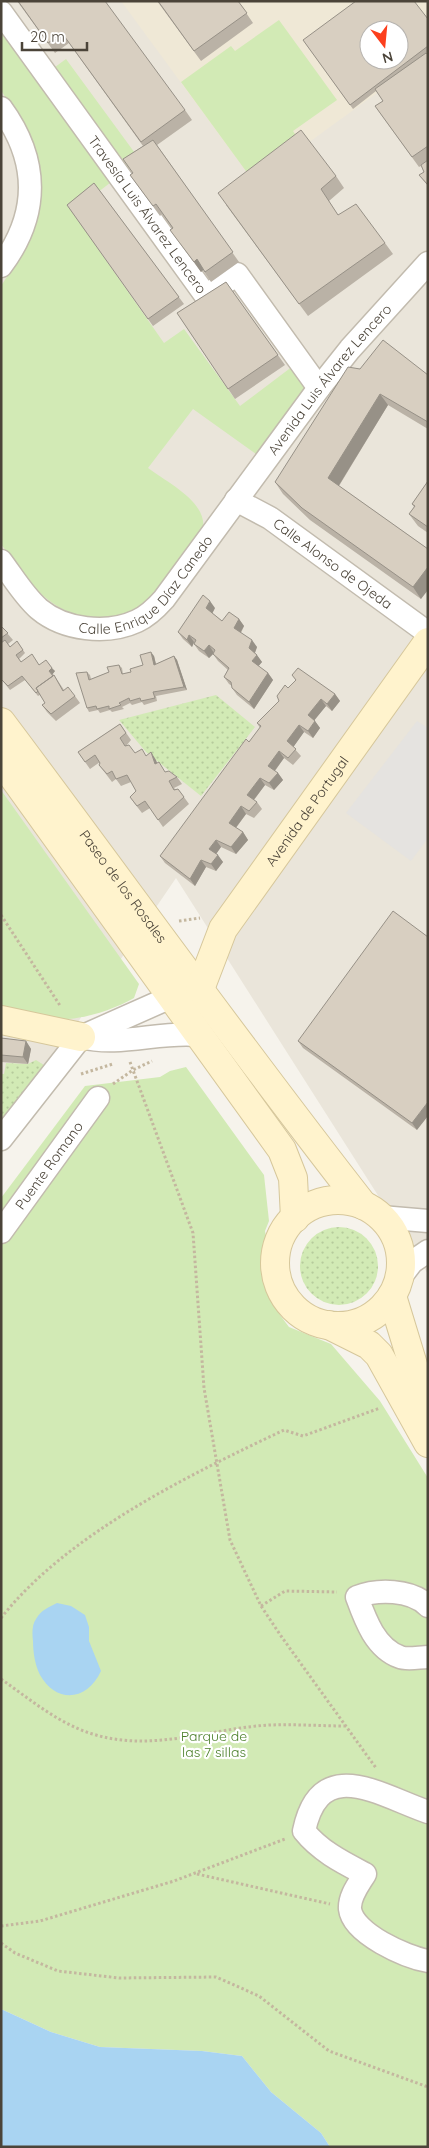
<svg xmlns="http://www.w3.org/2000/svg" width="429" height="2148" font-family="Quicksand,sans-serif">
<style>
.residential{fill:#eae5da;fill-rule:evenodd}
.education{fill:#efe8d6;fill-rule:evenodd}
.grass{fill:url(#grass-dots)}
.park{fill:#d2eab5}
.parking{fill:#e5e3e0}
.water{fill:#a9d4f2}
.lines{fill:none;stroke-linecap:round;stroke-linejoin:round}
.street-casing{stroke:#c2bbae;stroke-width:25}
.secondary-casing{stroke:#d6c79b;stroke-width:30}
.path{stroke:#c4b79f;stroke-width:3;stroke-dasharray:2.5 2.5;stroke-linecap:butt}
.street{stroke:#fff;stroke-width:22}
.secondary{stroke:#fff3cd;stroke-width:28}
.wall{fill:#bab2a6}
.shaded-wall{fill:#979187}
.building{fill:#d8cfc1;stroke:#979187;fill-rule:evenodd}
.labels{text-anchor:middle;dominant-baseline:central;stroke-width:4.5;stroke-linejoin:round;paint-order:stroke}
.street-label{font-size:14px;fill:#4b4439;stroke:#fff}
.park-label{font-size:14px;fill:#4a7f2a;stroke:#fff}
</style>
<defs>
<pattern id="grass-dots" width="8" height="8" patternUnits="userSpaceOnUse" patternTransform="scale(1.25)"><rect width="8" height="8" fill="#d2eab5"/><path d="M2 2h.1M6 6h.1" fill="none" stroke="#b6ca9c" stroke-width="1.8" stroke-linecap="round"/></pattern>
</defs>
<rect width="100%" height="100%" fill="#f6f3ec"/>
<path class="residential" d="M1 1H428V1274L176 878 1 1135ZM369 30H399V60H369Z"/>
<path class="education" d="M121 1H424L428 6V56L254 182ZM369 30H399V60H369Z"/>
<path class="grass" d="M216 695 255 727 201 796 146 752 119 720Z
M36 1060 47 1067 1 1120V1074H4L6 1063 28 1064Z
M300 1266a39 39 0 1 1 78 0a39 39 0 1 1-78 0Z"/>
<path class="park" d="M1 2 51 70 66 59 140 160 72 212 164 343 184 329 240 406 293 366 309 385 287 416 256 454 193 409 148 468C168 483 208 502 203 530 187 551 171 580 152 597 138 610 119 617 100 618 51 618 27 580 1 544V286L29 242 40 202 41 183 39 163 33 144 1 90Z
M279 20 337 100 293 131 301 143 251 178 181 82 231 46 235 51Z
M1 790 139 984 134 998C113 1010 80 1021 55 1019 37 1018 18 1011 1 1007Z
M186 1067 264 1175 269 1221 265 1231 280 1315 289 1327 331 1344 380 1401 428 1478V2147H330L321 2133 271 2092 242 2056 202 2051 100 2047 51 2032 1 2009V1198L85 1086 160 1077 170 1071Z"/>
<path class="parking" d="M417 721 428 728V838L411 861 346 813Z"/>
<path class="water" d="M57 1603 71 1606 85 1615 89 1627V1641L101 1671C88 1700 57 1705 40 1675 35 1665 33 1652 33 1641 32 1634 32 1624 36 1619 41 1610 49 1607 57 1603Z
M1 2009 51 2032 100 2047 202 2051 242 2056 271 2092 321 2133 330 2147H1Z"/>
<g class="lines">
<defs>
<g id="street">
<path id="s1" d="M1 12 206 296 237 274 319 388"/>
<path d="M1 108C39 160 40 214 1 266"/>
<path id="s2" d="M236 500 270 518 428 633"/>
<path id="s3" d="M1 561C13 577 24 596 39 609 64 630 107 635 137 621 148 616 156 608 164 599L319 388 350 349 428 263"/>
<path d="M81 1037C120 1047 159 1031 198 1035"/>
<path d="M1 1139 81 1037 171 997 185 1005"/>
<path d="M381 1217 428 1221"/>
<path id="s4" d="M1 1232 98 1098"/>
<path d="M399 1279 412 1262 428 1251"/>
<path d="M428 1606C411 1589 377 1589 357 1597 365 1619 375 1648 400 1657 407 1660 420 1657 428 1657"/>
<path d="M428 1812C379 1795 320 1754 304 1831 320 1851 342 1862 365 1874 359 1884 349 1896 350 1909 353 1934 406 1957 428 1961"/>
</g>
<g id="secondary">
<path id="s5" d="M1 722C122 883 239 1047 363 1205"/>
<path d="M1 760 282 1150 293 1178 295 1218"/>
<path id="s6" d="M200 989 223 929 428 642"/>
<path d="M1 1020 81 1037"/>
<circle cx="338" cy="1263" r="63"/>
<path d="M392 1296 421 1391 428 1404"/>
<path d="M329 1325 369 1345 379 1355 428 1443"/>
</g>
</defs>
<use href="#street" class="street-casing"/>
<use href="#secondary" class="secondary-casing"/>
<path class="path" d="M1 915 61 1007
M179 921 200 918
M130 1062 193 1233 204 1388 230 1540 261 1606 281 1636 376 1768
M81 1074 113 1064
M113 1084 133 1070 152 1061
M261 1606 285 1591 337 1592
M1 1618C67 1534 189 1475 284 1430L303 1436 380 1408
M1 1679C31 1700 60 1725 96 1735 155 1752 212 1728 270 1725 295 1724 321 1726 347 1726
M197 1874 330 1904
M1 1926 40 1921 174 1881 285 1839
M1 1943 15 1953 58 1971 119 1978 216 1977 259 1996 329 2051 428 2087"/>
<use href="#street" class="street"/>
<use href="#secondary" class="secondary"/>
</g>
<path class="wall" d="M17 1 185 110 192 120 157 145 239 262 211 282 203 270 201 272 170 230 172 228 162 214 160 216 130 175 133 173 123 159 143 146 69 43 55 53Z
M157 1H238L253 23 201 61Z
M428 19V52L426 53 428 54V186L419 175 424 172 421 166 419 167 375 106 383 101 376 91 353 109 303 40Z
M336 176 344 188 329 201 338 215 385 243 393 254 308 316 226 205Z
M94 183 184 304 153 326 67 205Z
M226 282 285 365 235 399 177 313Z
M360 369 428 375V429L388 405 339 486 428 549 421 599 310 520 283 494 275 482Z
M428 481V533L418 526 409 514 414 507 412 504Z
M215 608 212 613 222 621 239 619 244 626 241 633 257 647 255 653 262 662 258 666 268 673 273 680 254 709 237 695 232 688V686L229 684 224 677 228 670 218 661 213 654 214 653 209 658 199 651 194 644V643L192 647 183 639 178 632Z
M1 626 13 640 8 644 10 647 17 641 25 653 19 659 21 662 39 665 55 671 52 674 54 675 64 690 75 696 80 703 56 721 47 712 42 705 45 703 40 695 38 696 25 680 10 690 1 679Z
M154 656 156 664 174 656 177 660 187 690 156 696 157 701 144 705 142 702 132 705 130 703 122 707 124 709 112 712 110 710 100 713 98 710 89 712 87 708V672L90 675 91 679 109 672 119 665 122 668 123 674 131 672 143 665Z
M292 675 335 694 340 701 332 711 326 706 314 720 320 728 313 738 304 732 293 747 301 756 293 765 284 758 275 771 278 773 283 780 274 790 265 785 254 800 257 802 262 809 254 818 246 814 236 828 243 832 248 840 236 854 221 847 216 854 223 862 216 871 206 867 195 886 165 863 160 856 260 728 257 723 279 701 288 688 296 680Z
M120 724 131 740 126 746 135 753 147 756 151 752 157 763 165 772 177 777 182 784 174 788 175 789H178L189 804 163 827 150 808 142 813 135 804 130 797 136 791 131 782 121 786 116 779 112 782 99 765 100 762 90 769 78 752Z
M428 937 417 1130 303 1048 298 1041Z
M1 1038 26 1041 31 1049 28 1064 1 1062Z"/>
<path class="shaded-wall" d="M197 259 204 269 201 272 194 262Z
M380 394 388 405 336 490 328 478Z
M428 567V590L421 599 413 587Z
M210 601 215 608 211 616 206 608Z
M239 619 244 626 239 635 234 628Z
M189 635 194 642 192 647 187 640Z
M252 640 257 647 254 655 249 648Z
M209 645 214 653 209 658 204 651Z
M151 652 154 656 157 669 154 665Z
M257 655 262 662 257 668 252 661Z
M174 656 177 660 187 690 184 687Z
M52 668 55 671 52 675 49 671Z
M268 673 273 680 254 709 249 702Z
M335 694 340 701 332 711 327 704Z
M321 699 326 706 313 722 308 715Z
M315 721 320 728 313 738 308 731Z
M299 725 304 732 292 749 287 741Z
M279 751 284 758 273 773 268 766Z
M151 752 156 760 160 771 155 764Z
M278 773 283 780 274 790 269 783Z
M260 778 265 785 252 802 247 795Z
M241 806 246 814 234 830 229 823Z
M243 832 248 840 236 854 231 847Z
M216 840 221 847 214 857 209 849Z
M218 855 223 862 216 871 211 864Z
M201 860 206 867 195 886 190 879Z
M26 1041 31 1049 28 1064 23 1057Z
M428 1102V1116L417 1130 412 1123Z"/>
<path class="building" d="M18 1H105L185 110 141 142 62 33 48 43Z
M158 1H238L247 13 194 51Z
M356 1H414L428 19V46L350 105 303 40ZM369 30H399V60H369Z
M426 53 428 54V146L412 157 375 106 383 101 375 89Z
M301 130 336 176 321 189 338 215 356 204 385 243 299 304 218 193Z
M153 140 233 252 205 272 197 259 194 262 170 230 173 228 156 204 153 206 130 175 133 173 123 159Z
M428 160V185L419 175 424 172 421 165Z
M94 183 179 297 148 319 67 205Z
M226 282 278 355 228 389 177 313Z
M383 340 428 375V422L380 394 328 478 428 549V567L413 587 302 508 275 482 348 367 360 369Z
M428 481V527L409 514 415 506 412 504Z
M203 595 210 601 206 608 222 621 229 612 239 619 234 628 252 640 249 648 257 655 252 661 268 673 249 702 232 688 231 682 224 677 229 668 213 654 215 650 209 645 204 651 194 644 196 640 189 635 187 640 178 632Z
M1 626 8 633 1 638Z
M5 640 10 647 17 641 23 650 16 655 21 662 32 654 39 665 46 660 52 668 49 671 53 676 36 688 38 691 36 693 22 676 8 686 1 679V643Z
M151 652 154 665 174 656 184 687 153 692 155 698 141 701 140 698 130 701 129 698 119 703 121 705 109 709V706L97 709 96 706 87 708 76 673 87 672 89 680 109 672 107 667 119 665 122 674 131 672 130 669 143 665 140 655Z
M298 668 335 694 327 704 321 699 308 715 315 721 308 731 299 725 287 741 296 749 288 758 279 751 268 766 278 773 269 783 260 778 247 795 257 802 249 811 241 806 229 823 243 832 231 847 216 840 209 849 218 855 211 864 201 860 190 879 160 856 246 739 249 742 261 726 257 723 279 701 277 696 285 685 288 688 296 680 292 675Z
M54 675 63 691 68 687 75 696 51 714 42 705 45 703 36 688Z
M120 724 126 733 120 738 125 746 129 745 135 753 142 749 146 756 151 752 155 764 159 762 165 772 169 771 177 777 169 781 174 790 178 789 184 797 158 820 145 801 137 806 130 797 136 791 127 775 116 779 112 771 107 774 99 765 100 763 95 755 85 762 78 752Z
M393 911 428 937V1102L412 1123 298 1041Z
M1 1038 26 1041 23 1057 1 1055Z"/>
<g class="labels">
<g class="street-label">
<text stroke="none"><textPath href="#s1" startOffset="250">Travesía Luis Álvarez Lencero</textPath></text>
<text stroke="none"><textPath href="#s3" startOffset="475">Avenida Luis Álvarez Lencero</textPath></text>
<text stroke="none"><textPath href="#s2" startOffset="116">Calle Alonso de Ojeda</textPath></text>
<text stroke="none"><textPath href="#s3" startOffset="191">Calle Enrique Díaz Canedo</textPath></text>
<text stroke="none"><textPath href="#s6" startOffset="209">Avenida de Portugal</textPath></text>
<text stroke="none"><textPath href="#s5" startOffset="205">Paseo de los Rosales</textPath></text>
<text stroke="none"><textPath href="#s4" startOffset="82">Puente Romano</textPath></text>
</g>
<g class="park-label">
<text x="214" y="1736">Parque de<tspan x="214" dy="16">las 7 sillas</tspan></text>
</g>
</g>
<rect width="429" height="2148" fill="none" stroke="#4b4439" stroke-width="5"/>
<g transform="translate(384 45) rotate(164)"><circle r="24" fill="#ffffff" stroke="#b7b4b0"/>
<path d="M0-4L9 19L0 12L-9 19Z" fill="#fc3f1d"/>
<text y="-8" font-size="14" font-weight="bold" text-anchor="middle" fill="#4b4439">N</text>
</g>
<path d="M22 42v8h65v-8" fill="none" stroke="#4b4439" stroke-width="2.5"/>
<text x="30" y="42" font-size="15" fill="#4b4439" stroke="#ffffff" stroke-width="4" paint-order="stroke">20 m</text>
</svg>
